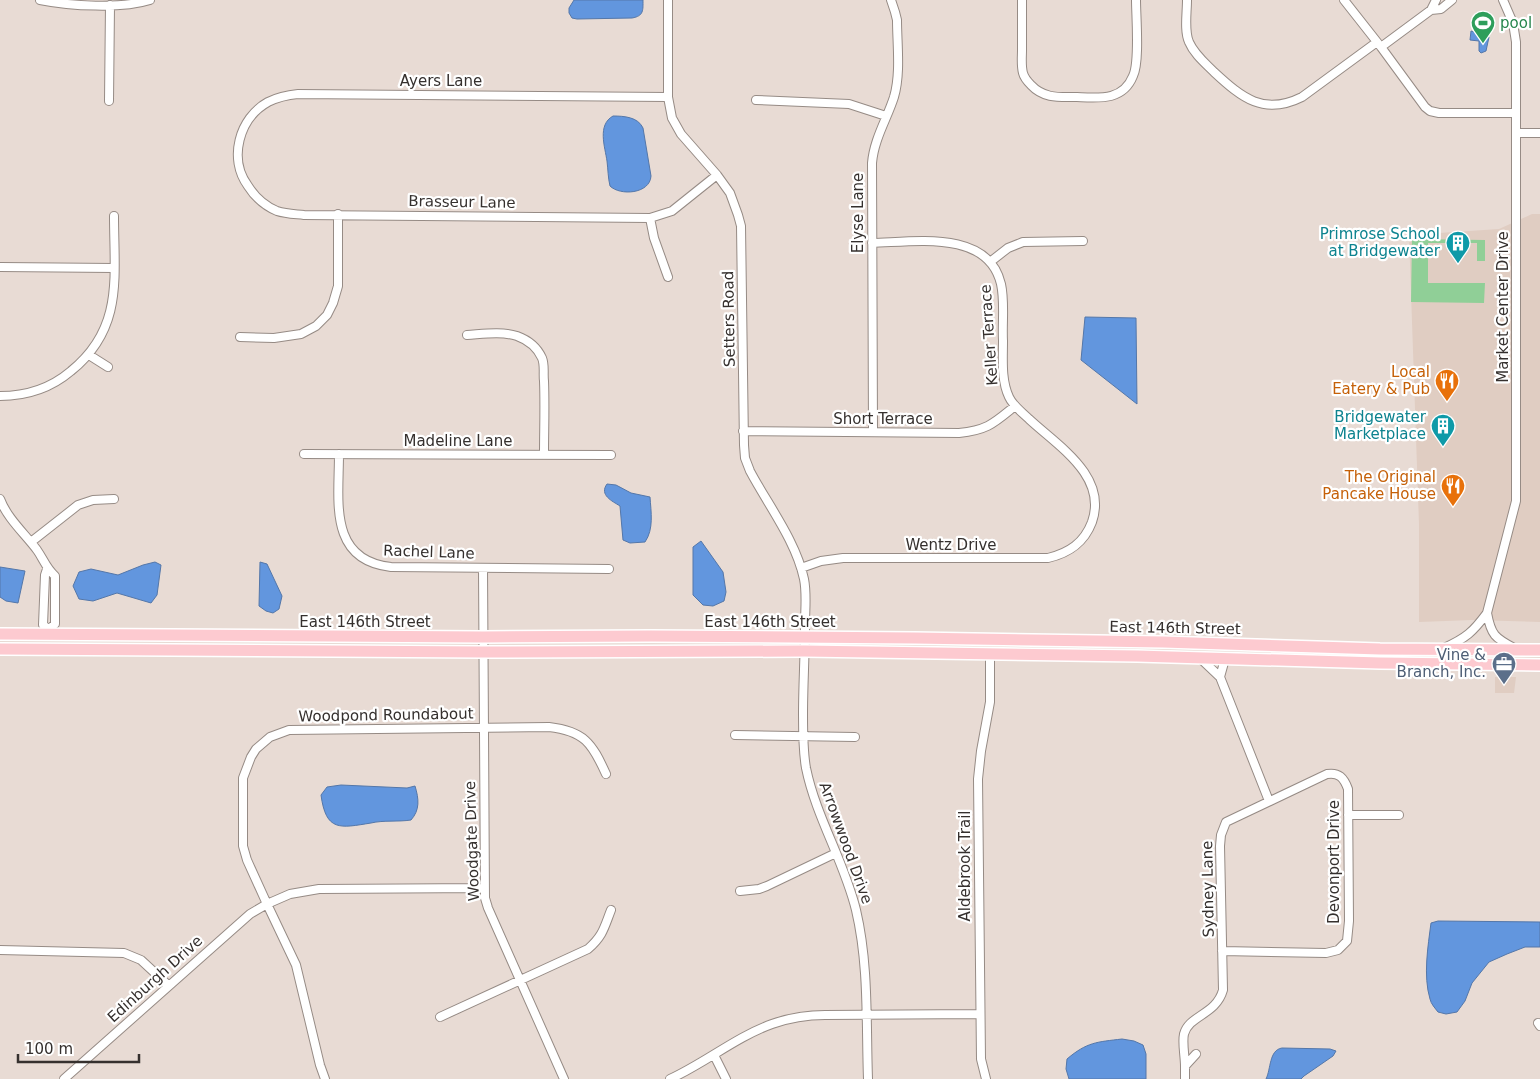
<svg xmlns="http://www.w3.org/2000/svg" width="1540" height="1079" font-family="'DejaVu Sans',sans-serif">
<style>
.built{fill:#e0cdc2}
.green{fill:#90cf97}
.water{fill:#6296de;stroke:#5477a9}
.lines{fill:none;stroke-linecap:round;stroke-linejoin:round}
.minor-casing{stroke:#968b85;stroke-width:10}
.primary-casing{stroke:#fff;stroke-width:14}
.minor{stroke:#fff;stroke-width:8}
.primary{stroke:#fdcad0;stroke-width:11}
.labels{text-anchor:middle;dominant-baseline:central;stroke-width:4.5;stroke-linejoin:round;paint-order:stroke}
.leisure-label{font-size:15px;fill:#27864d;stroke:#fff;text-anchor:start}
.street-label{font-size:15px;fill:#35302e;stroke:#fff}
.culture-label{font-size:15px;fill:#0d838f;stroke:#fff;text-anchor:end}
.food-label{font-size:15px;fill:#c56008;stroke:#fff;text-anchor:end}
.service-label{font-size:15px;fill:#4e5e75;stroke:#fff;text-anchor:end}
</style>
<rect width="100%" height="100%" fill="#e8dbd4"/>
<path class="built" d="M1532 214H1540V622L1472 620 1419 622V524L1409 235 1499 229Z
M1495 677H1516L1514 693H1495Z"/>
<path class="green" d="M1412 239 1485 240V261H1477V243H1428V283H1485L1484 303 1411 302Z"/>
<path class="water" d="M574 0H643C643 10 644 16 632 18L577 19 572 18 569 13V8Z
M1471 31 1487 35 1489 37 1486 51 1481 53 1479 51V41L1470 40Z
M613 116C624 116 638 117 643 128L651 176C650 194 620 196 610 186 608 178 608 169 607 161 605 147 597 125 613 116Z
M1085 317 1136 318 1137 404 1081 360Z
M607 484 616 485 631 493 650 497C651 512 654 529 645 542L630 543 623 540 620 506C612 501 599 495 607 484Z
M701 541 723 572 726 592 724 601 713 606 703 605 693 595V547Z
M155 562 161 565 157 595 151 603 117 593 93 601 79 599 73 586 79 572 91 569 118 575 143 565Z
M260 562 267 564 282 596 279 609 273 613 266 611 259 606Z
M0 567 25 571 18 603 6 601 0 597Z
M341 785 407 788 415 786C419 799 420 810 411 820 398 822 384 820 371 823 340 828 326 832 321 795L327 787Z
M1438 921 1540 922V947H1525L1507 954 1489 962 1472 983 1465 1001 1457 1012 1446 1014 1438 1012C1435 1008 1431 1004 1430 999 1423 976 1428 946 1431 923Z
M1122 1039 1134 1041 1143 1045 1146 1054V1079H1069L1066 1069 1067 1059C1087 1042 1097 1042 1122 1039Z
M1282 1048 1330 1049 1336 1051 1333 1056 1304 1076 1301 1079H1266C1271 1069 1269 1050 1282 1048Z"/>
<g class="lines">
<defs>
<path id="minor" d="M40 0C70 6 122 9 150 0
M668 0V97L672 118 681 134 717 175 730 193 738 215 741 226 744 445 745 458 750 471C768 505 796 541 804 579 807 594 805 609 805 624 805 654 803 685 803 715 803 732 803 751 806 768 816 817 844 861 856 910 869 965 866 1023 868 1079
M1022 0C1022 17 1022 33 1022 50 1022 57 1021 66 1023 73 1024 77 1028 82 1031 85 1044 99 1060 97 1077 97 1099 98 1123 101 1133 76 1140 62 1136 17 1136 0
M1187 0C1187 13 1184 31 1189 42 1194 54 1205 63 1214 72 1242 98 1264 116 1302 97L1377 42
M1344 0 1381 47 1425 107 1430 111 1439 113H1516
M1431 10 1436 0
M1381 47 1431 10 1441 9 1452 0
M668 97 298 94C287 95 278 97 268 102 239 118 228 159 248 186 255 197 265 206 277 211 286 214 295 214 304 215L650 218 672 211 717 175
M756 100 849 104 886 116
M109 101 110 5
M1516 133H1540
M650 218 654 238 668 277
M990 262 1008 248 1023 242 1083 241
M0 267 114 268
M467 335C483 334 501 331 517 336 528 340 537 347 542 358 545 365 543 374 544 381 545 406 544 430 544 454
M240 337 274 338 301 334 316 326 327 315 333 303 338 286V214
M89 355 108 367
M0 396C26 396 51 388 71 371 124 328 114 277 114 216
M743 431 959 433C988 430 994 423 1015 406
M873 432 872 163C874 139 887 119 894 97 901 73 897 44 897 20L895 12 891 0
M304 454 611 455
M339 454C339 501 328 560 391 567L609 569
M0 499C7 518 25 534 37 550 44 560 46 568 55 576V624L49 629
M31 542 78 505 93 500 114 499
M483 568 485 898 488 908 564 1079
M801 568 821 561 843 558H1048C1069 553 1084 543 1092 522 1108 476 1058 446 1029 419 1022 412 1013 406 1009 397 1001 380 1003 359 1003 341 1002 322 1005 302 1001 284 988 229 914 242 872 243
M47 569 45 575 43 625 49 629
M1487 613C1491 635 1495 638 1514 648
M1444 648C1466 638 1473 632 1487 613L1516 501V42L1513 23 1503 0
M1200 658 1220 677 1269 801
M1220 677 1225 659
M735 735 855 737
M1348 815H1399
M484 888 319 889 290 894 267 904 247 860 243 846V778L251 757 256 749 270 737 289 730 549 727C584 731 592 743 606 774
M740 891 759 889 767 886 836 853
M0 950 124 953 141 960 168 985
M440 1017 588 949C603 936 604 928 611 910
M1538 1023 1540 1026
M714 1055 726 1079
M1185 1066C1185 1056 1182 1043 1184 1034 1189 1015 1216 1015 1223 990L1220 846 1221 835 1226 822 1327 774C1339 772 1344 778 1348 789L1349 921 1347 941 1338 950 1326 953 1222 951
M64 1079 250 914 267 904 296 965 320 1065 325 1079
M670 1079C705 1063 736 1037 772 1024 789 1018 807 1015 825 1015L980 1014
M986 1079 981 1059 978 779 981 751 990 702V654
M1185 1079V1066L1196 1054"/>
<path id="primary" d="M0 634 483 637 651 636 915 638 1163 642 1380 649 1540 650
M0 649 483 652 804 651 1137 656 1380 663 1540 665"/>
</defs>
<use href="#minor" class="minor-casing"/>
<use href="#primary" class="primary-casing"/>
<use href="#minor" class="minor"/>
<use href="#primary" class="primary"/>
</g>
<defs>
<symbol id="stadium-pin" viewBox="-11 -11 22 30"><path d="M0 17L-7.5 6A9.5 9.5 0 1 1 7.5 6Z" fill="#2e9e5b" stroke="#fff"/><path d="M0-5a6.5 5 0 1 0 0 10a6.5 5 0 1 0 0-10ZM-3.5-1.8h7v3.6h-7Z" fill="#fff"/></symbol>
<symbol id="building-pin" viewBox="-11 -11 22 30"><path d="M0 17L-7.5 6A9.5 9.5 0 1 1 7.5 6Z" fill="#0f9aa8" stroke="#fff"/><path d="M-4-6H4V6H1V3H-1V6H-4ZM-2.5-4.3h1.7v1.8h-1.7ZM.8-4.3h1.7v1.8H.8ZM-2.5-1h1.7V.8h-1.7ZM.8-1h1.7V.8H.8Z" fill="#fff"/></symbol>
<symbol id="restaurant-pin" viewBox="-11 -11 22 30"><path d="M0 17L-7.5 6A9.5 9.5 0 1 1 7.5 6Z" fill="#e8710a" stroke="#fff"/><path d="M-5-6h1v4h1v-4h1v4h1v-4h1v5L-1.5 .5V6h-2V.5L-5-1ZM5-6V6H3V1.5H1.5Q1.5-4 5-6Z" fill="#fff"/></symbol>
<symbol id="office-pin" viewBox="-11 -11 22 30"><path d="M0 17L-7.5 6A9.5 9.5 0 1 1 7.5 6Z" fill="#5c6f8a" stroke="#fff"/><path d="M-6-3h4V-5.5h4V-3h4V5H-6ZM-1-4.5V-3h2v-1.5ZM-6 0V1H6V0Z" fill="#fff"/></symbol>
</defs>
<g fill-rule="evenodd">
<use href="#stadium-pin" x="1469" y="9" width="28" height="38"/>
<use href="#building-pin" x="1444" y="229" width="28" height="38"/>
<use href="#restaurant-pin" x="1433" y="367" width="28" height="38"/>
<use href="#building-pin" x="1429" y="412" width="28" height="38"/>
<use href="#restaurant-pin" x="1439" y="472" width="28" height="38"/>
<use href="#office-pin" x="1490" y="650" width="28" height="38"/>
</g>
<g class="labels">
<g class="leisure-label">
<text x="1500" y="23">pool</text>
</g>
<g class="street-label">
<text x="441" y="81">Ayers Lane</text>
<text transform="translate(462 202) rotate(1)">Brasseur Lane</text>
<text transform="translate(858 213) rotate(-90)">Elyse Lane</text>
<text transform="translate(1503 307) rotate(-90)">Market Center Drive</text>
<text transform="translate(729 319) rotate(-91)">Setters Road</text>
<text transform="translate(989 335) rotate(-94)">Keller Terrace</text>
<text x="883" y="419">Short Terrace</text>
<text x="458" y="441">Madeline Lane</text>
<text x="951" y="545">Wentz Drive</text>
<text transform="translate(429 552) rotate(2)">Rachel Lane</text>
<text x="365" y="622">East 146th Street</text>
<text x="770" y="622">East 146th Street</text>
<text transform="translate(1175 628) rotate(1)">East 146th Street</text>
<text transform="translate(386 715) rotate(-1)">Woodpond Roundabout</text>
<text transform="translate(472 841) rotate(-92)">Woodgate Drive</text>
<text transform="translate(846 843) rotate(70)">Arrowwood Drive</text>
<text transform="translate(1334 862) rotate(-90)">Devonport Drive</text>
<text transform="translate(965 866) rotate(-90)">Aldebrook Trail</text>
<text transform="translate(1208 889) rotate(-91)">Sydney Lane</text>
<text transform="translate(155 979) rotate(-42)">Edinburgh Drive</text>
</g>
<g class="culture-label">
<text x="1440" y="234">Primrose School<tspan x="1440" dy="17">at Bridgewater</tspan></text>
<text x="1426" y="417">Bridgewater<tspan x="1426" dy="17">Marketplace</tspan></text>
</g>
<g class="food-label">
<text x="1430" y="372">Local<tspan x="1430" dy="17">Eatery &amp; Pub</tspan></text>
<text x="1436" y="477">The Original<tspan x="1436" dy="17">Pancake House</tspan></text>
</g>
<g class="service-label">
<text x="1486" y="655">Vine &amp;<tspan x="1486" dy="17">Branch, Inc.</tspan></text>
</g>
</g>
<path d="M18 1054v8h121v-8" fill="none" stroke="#35302e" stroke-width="2.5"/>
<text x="25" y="1054" font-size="15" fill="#35302e" stroke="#ffffff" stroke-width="4" paint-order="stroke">100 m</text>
</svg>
